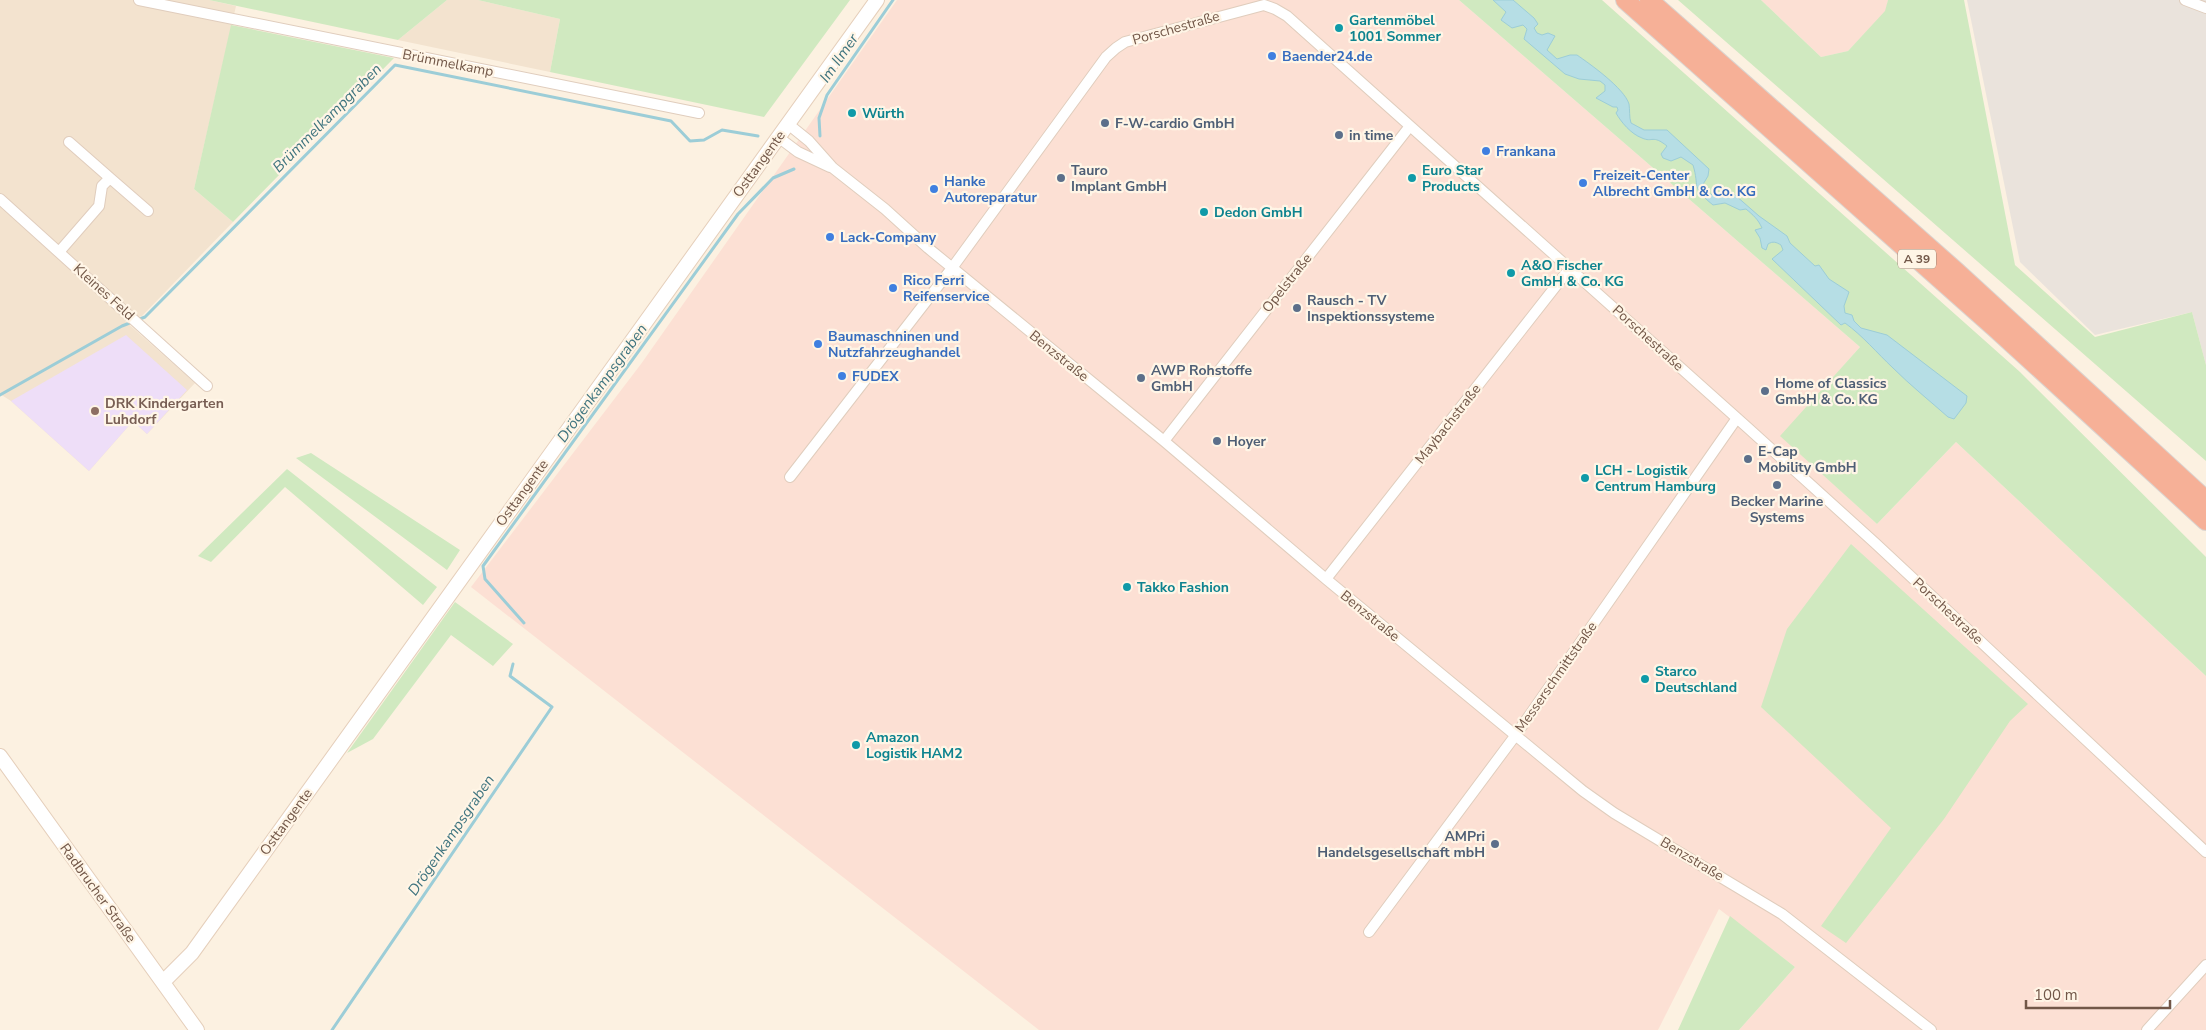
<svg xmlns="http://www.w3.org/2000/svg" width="2206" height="1030" font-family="'Nunito Sans',sans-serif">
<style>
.residential{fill:#f3e3cf}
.commercial{fill:#fce0d4}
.industrial{fill:#eae3dc}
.education{fill:#eedef8}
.green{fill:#d0e9c0}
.water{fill:#b6dee5;stroke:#9ccdd7}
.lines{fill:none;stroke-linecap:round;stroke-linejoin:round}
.stream{stroke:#9ccdd7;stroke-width:3}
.street-casing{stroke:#e0cdbd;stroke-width:12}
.secondary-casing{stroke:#e5cfbb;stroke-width:16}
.highway-casing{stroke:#dad3cf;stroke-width:20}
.street{stroke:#fff;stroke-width:10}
.secondary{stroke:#fff;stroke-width:14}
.highway{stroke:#f6b097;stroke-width:18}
.culture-dot{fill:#0f9aa8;stroke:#fff5e6;stroke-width:2}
.shop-dot{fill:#3f7fe0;stroke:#fff5e6;stroke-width:2}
.service-dot{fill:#5c6f8a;stroke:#fff5e6;stroke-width:2}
.education-dot{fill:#8d6e63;stroke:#fff5e6;stroke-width:2}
.labels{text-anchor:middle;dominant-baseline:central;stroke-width:4.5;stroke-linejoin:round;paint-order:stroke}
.shield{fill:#fff5e6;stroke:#9c8677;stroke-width:1}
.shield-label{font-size:12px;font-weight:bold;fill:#725748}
.culture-label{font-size:14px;font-weight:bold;fill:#0d838f;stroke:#fff5e6;text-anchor:start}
.street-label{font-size:14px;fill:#725748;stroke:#fff5e6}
.shop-label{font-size:14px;font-weight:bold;fill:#366cbe;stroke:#fff5e6;text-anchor:start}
.service-label{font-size:14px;font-weight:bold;fill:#4e5e75;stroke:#fff5e6;text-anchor:start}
.education-label{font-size:14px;font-weight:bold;fill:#785e54;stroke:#fff5e6;text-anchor:start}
.water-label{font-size:15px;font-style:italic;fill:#3f747f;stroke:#fff5e6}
</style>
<rect width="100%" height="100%" fill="#fcf1e1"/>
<path class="residential" d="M0 0H209L236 6 194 189 233 222 142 316 125 321 195 383 147 434 133 421 89 471 11 401 0 394Z
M447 0H478L560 19 550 72 398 40Z"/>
<path class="commercial" d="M897 0H1459L1860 347 1781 436 1877 524 1956 442 2206 676V1030H1739L1795 967 1719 909 1658 1030H1039L471 587 641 364Z
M1761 0H1888L1886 11 1848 51 1821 57Z"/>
<path class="industrial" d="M1967 0H2206V365L2192 312 2095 335 2020 262Z"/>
<path class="education" d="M126 335 187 390 147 434 133 421 89 471 11 401Z"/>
<path class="green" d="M209 0H447L398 40Z
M478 0H850L764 117 550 72 560 19Z
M1459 0H1602L2020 372 2206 557V676L1956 442 1877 524 1780 436 1860 347Z
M1678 0H1761L1821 57 1848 51 1885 11 1888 0H1964L2015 265 2095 337 2192 312 2206 365V461Z
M231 25 394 58 233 222 194 189Z
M311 453 460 550 447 570 296 458Z
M287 469 437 587 423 605 285 487 211 562 198 556Z
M1851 544 2028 704 2010 721 1944 819 1846 943 1821 926 1891 828 1761 707 1787 629Z
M455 602 513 644 493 666 451 635 373 739 347 753Z
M1730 916 1795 967 1739 1030H1678Z"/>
<path class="water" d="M1493 0H1513L1534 18 1538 24 1534 28 1537 33 1542 35 1548 33 1555 36 1547 50 1557 59 1570 55H1577C1590 64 1624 88 1629 104 1630 110 1629 117 1631 123L1644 130H1667L1709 169 1708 176 1702 186 1707 193 1717 196 1727 188 1759 216 1787 236 1790 243 1815 266 1819 265 1829 279 1849 292 1844 306 1845 313 1852 315 1854 321 1861 328 1887 335 1967 396 1966 403 1954 419 1948 417C1930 401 1910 385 1893 368 1877 353 1863 336 1845 323L1841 325 1772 259 1783 250 1781 245C1776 242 1773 241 1768 244L1766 250 1762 248 1760 238 1755 230 1762 228C1758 219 1753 215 1746 209L1740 210 1725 203 1713 205C1690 186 1700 188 1693 165L1681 157 1671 161 1663 158 1661 154 1667 146C1652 134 1653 143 1642 138 1631 134 1621 122 1616 113L1618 110 1617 107H1613L1596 98 1605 91V85L1600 81 1579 79 1565 74 1524 39 1527 29 1523 25 1512 28 1501 20 1506 12Z"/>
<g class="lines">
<path class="stream" d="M820 136 819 118 827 95 893 0
M0 395 122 326 145 317 395 65 671 121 690 141 704 140 722 130 758 136
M524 623 485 579 483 566 738 214 773 178 794 169
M332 1030 552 707 510 676 513 664"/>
<defs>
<path id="street" d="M139 0 699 113
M2185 0 2206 8
M788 124 809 141 833 168 885 209 928 248 1164 441 1326 579 1583 791 1614 813 1782 914 1931 1030
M778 137 798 152 830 167
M110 178 148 211
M0 199 207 386
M59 252 99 206 102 186 110 178 69 142
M1164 441 1410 126
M790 477 952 268 1106 57 1116 48 1125 42 1264 5 1275 9 1287 16 1748 428 1875 543 2206 852
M1326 579 1570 268
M1369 932 1515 736 1737 418
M2147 1030 2206 965"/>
<path id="secondary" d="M0 756 197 1030
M163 982 192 953 877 0"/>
<path id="highway" d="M1625 0 1996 329 2206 521
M1649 0 1956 271 2206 500"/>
</defs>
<use href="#street" class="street-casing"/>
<use href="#secondary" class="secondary-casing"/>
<use href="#highway" class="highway-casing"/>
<use href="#street" class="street"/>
<use href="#secondary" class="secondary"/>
<use href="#highway" class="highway"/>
</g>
<g class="culture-dot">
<circle cx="1339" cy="28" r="5"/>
<circle cx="852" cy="113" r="5"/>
<circle cx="1412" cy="178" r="5"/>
<circle cx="1204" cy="212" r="5"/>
<circle cx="1511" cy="273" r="5"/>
<circle cx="1585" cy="478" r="5"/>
<circle cx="1127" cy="587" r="5"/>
<circle cx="1645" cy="679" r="5"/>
<circle cx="856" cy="745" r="5"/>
</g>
<g class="shop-dot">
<circle cx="1272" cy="56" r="5"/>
<circle cx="1486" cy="151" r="5"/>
<circle cx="1583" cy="183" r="5"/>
<circle cx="934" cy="189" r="5"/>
<circle cx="830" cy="237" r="5"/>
<circle cx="893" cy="288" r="5"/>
<circle cx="818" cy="344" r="5"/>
<circle cx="842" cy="376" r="5"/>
</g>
<g class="service-dot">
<circle cx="1105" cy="123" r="5"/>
<circle cx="1339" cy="135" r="5"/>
<circle cx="1061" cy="178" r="5"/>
<circle cx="1297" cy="308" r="5"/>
<circle cx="1141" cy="378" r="5"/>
<circle cx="1765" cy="391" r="5"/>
<circle cx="1217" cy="441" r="5"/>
<circle cx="1748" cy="459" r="5"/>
<circle cx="1777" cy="485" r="5"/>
<circle cx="1495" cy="844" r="5"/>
</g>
<circle class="education-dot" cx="95" cy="411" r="5"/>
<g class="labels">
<rect class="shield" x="1898" y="249.5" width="38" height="19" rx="4"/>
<g class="shield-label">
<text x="1917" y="259">A 39</text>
</g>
<g class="culture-label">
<text x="1349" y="20">Gartenmöbel<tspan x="1349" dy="16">1001 Sommer</tspan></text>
<text x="862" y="113">Würth</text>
<text x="1422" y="170">Euro Star<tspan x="1422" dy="16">Products</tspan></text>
<text x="1214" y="212">Dedon GmbH</text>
<text x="1521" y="265">A&amp;O Fischer<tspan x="1521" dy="16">GmbH &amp; Co. KG</tspan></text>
<text x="1595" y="470">LCH - Logistik<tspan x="1595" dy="16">Centrum Hamburg</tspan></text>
<text x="1137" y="587">Takko Fashion</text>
<text x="1655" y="671">Starco<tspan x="1655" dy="16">Deutschland</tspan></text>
<text x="866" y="737">Amazon<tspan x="866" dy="16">Logistik HAM2</tspan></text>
</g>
<g class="street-label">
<text transform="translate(1176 28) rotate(-16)">Porschestraße</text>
<text transform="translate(448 63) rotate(11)">Brümmelkamp</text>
<text transform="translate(759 164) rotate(-54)">Osttangente</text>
<text transform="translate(1287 283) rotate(-52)">Opelstraße</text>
<text transform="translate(104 292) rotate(42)">Kleines Feld</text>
<text transform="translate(1648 338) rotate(42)">Porschestraße</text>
<text transform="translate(1059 356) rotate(39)">Benzstraße</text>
<text transform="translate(1448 424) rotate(-52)">Maybachstraße</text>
<text transform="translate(522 493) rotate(-54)">Osttangente</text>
<text transform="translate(1948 611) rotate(43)">Porschestraße</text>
<text transform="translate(1370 616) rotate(39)">Benzstraße</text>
<text transform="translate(1556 677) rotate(-55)">Messerschmittstraße</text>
<text transform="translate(286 822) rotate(-54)">Osttangente</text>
<text transform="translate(1692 859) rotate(31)">Benzstraße</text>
<text transform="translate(98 893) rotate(54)">Radbrucher Straße</text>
</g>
<g class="shop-label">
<text x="1282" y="56">Baender24.de</text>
<text x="1496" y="151">Frankana</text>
<text x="1593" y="175">Freizeit-Center<tspan x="1593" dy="16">Albrecht GmbH &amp; Co. KG</tspan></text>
<text x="944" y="181">Hanke<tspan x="944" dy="16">Autoreparatur</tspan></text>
<text x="840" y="237">Lack-Company</text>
<text x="903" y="280">Rico Ferri<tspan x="903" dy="16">Reifenservice</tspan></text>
<text x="828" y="336">Baumaschninen und<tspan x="828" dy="16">Nutzfahrzeughandel</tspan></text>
<text x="852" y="376">FUDEX</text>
</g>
<g class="service-label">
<text x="1115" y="123">F-W-cardio GmbH</text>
<text x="1349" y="135">in time</text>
<text x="1071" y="170">Tauro<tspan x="1071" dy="16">Implant GmbH</tspan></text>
<text x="1307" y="300">Rausch - TV<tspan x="1307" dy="16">Inspektionssysteme</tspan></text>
<text x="1151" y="370">AWP Rohstoffe<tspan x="1151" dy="16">GmbH</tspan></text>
<text x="1775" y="383">Home of Classics<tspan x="1775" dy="16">GmbH &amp; Co. KG</tspan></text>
<text x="1227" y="441">Hoyer</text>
<text x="1758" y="451">E-Cap<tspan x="1758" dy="16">Mobility GmbH</tspan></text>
<text x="1777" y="501" text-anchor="middle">Becker Marine<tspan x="1777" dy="16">Systems</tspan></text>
<text x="1485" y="836" text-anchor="end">AMPri<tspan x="1485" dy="16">Handelsgesellschaft mbH</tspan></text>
</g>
<g class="education-label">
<text x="105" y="403">DRK Kindergarten<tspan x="105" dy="16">Luhdorf</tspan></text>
</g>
<g class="water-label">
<text transform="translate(839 58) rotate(-55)">Im Ilmer</text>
<text transform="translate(327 118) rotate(-45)">Brümmelkampgraben</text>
<text transform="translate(602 383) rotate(-54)">Drögenkampsgraben</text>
<text transform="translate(451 835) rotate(-56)">Drögenkampsgraben</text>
</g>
</g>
<path d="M2026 1000v8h144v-8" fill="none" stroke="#725748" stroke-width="2.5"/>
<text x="2034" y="1000" font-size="15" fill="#725748" stroke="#fff5e6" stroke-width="4" paint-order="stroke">100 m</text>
</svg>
